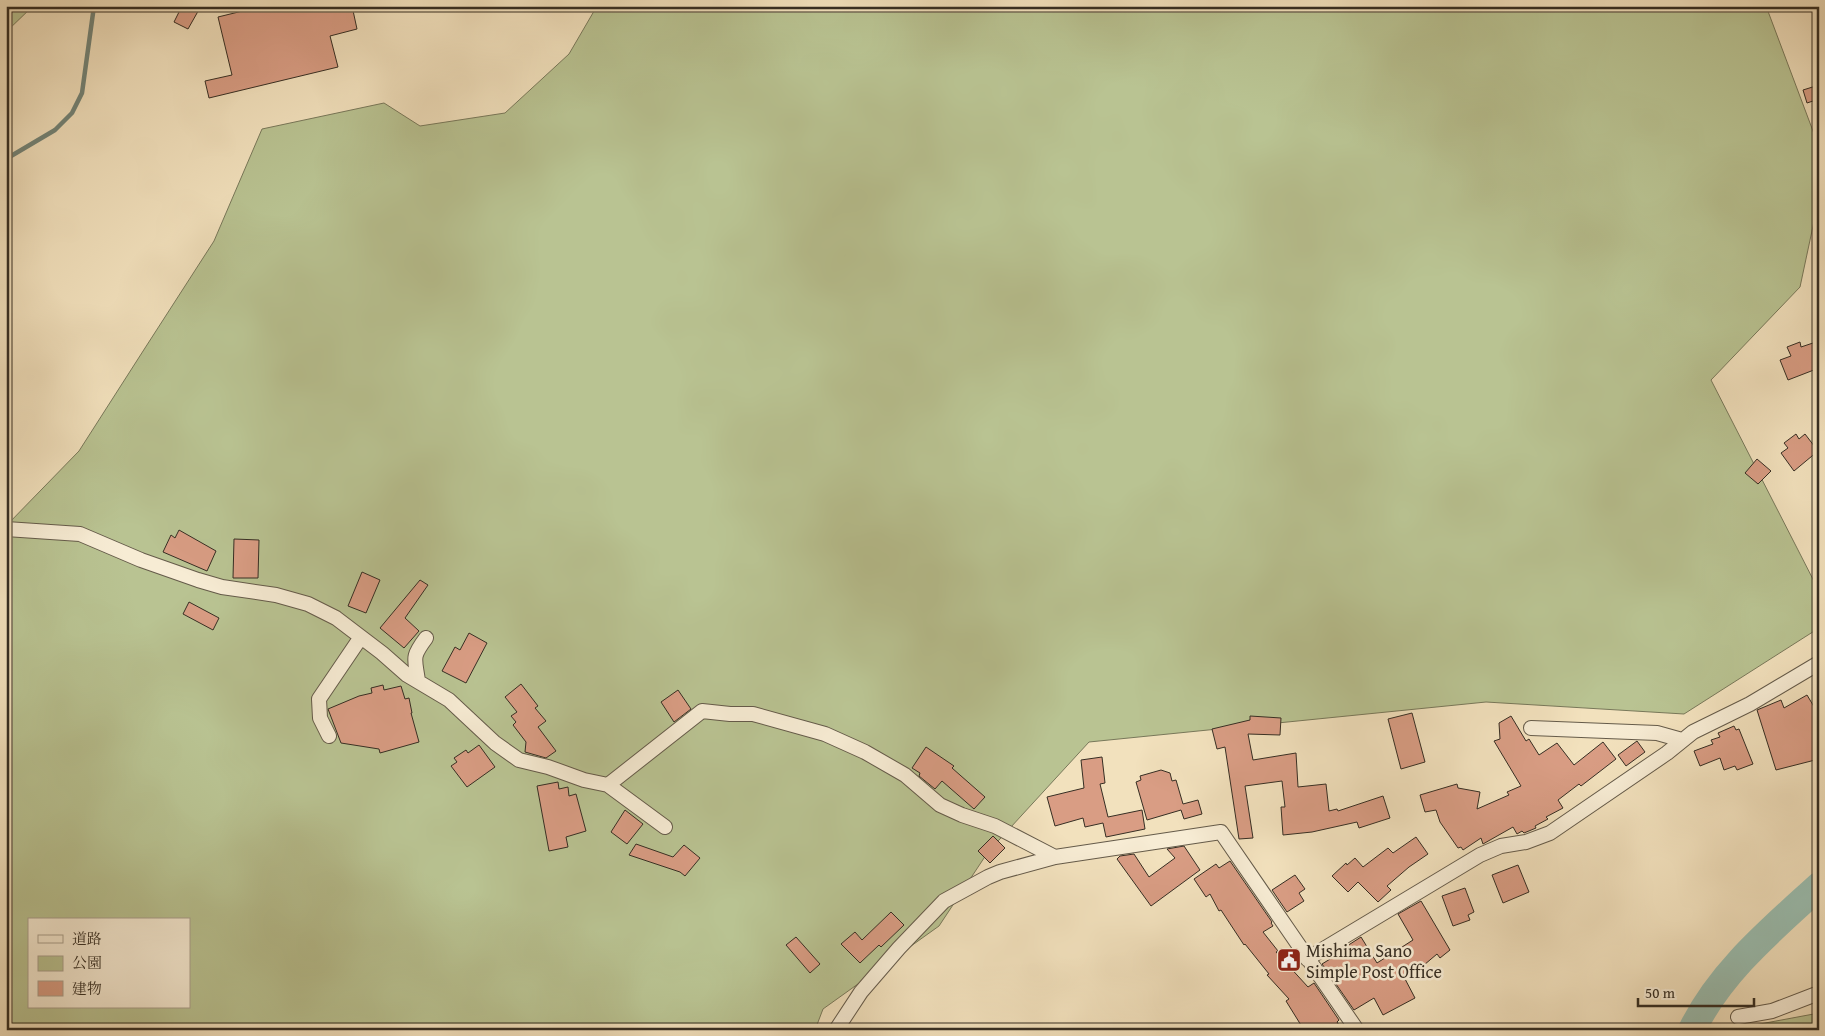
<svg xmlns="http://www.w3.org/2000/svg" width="1825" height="1036" font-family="'Gentium Book Plus','Noto Serif JP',serif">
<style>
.green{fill:#b9c392;stroke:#78785a;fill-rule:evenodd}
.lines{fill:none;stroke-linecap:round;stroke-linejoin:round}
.stream{stroke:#738478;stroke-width:4.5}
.river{stroke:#9bbeb0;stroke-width:28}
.building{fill:#d99d84;stroke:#362e23}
.street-casing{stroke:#655b4a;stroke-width:16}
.street{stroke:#f7ecd4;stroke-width:14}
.labels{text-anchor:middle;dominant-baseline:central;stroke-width:5;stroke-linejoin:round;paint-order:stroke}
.poi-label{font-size:18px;fill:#362e23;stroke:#f7ecd4;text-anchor:start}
</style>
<rect width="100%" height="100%" fill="#f2e1bd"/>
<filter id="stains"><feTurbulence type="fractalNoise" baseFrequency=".004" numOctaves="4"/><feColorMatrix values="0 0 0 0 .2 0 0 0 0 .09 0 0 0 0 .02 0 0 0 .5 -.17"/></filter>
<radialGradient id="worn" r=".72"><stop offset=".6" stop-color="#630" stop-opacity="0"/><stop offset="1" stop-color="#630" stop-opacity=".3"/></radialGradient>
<path class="green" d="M6 6H33L6 32Z
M597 6H1766L1819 147V198L1800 287 1711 380 1819 591V628L1684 714 1486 702 1089 742 988 852 939 926 823 1009 815 1030H6V526L79 451 145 348 214 241 262 129 384 103 420 126 505 113 569 54ZM29 920H189V1007H29Z
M1819 1013V1030H1743L1744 1027Z"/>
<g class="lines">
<path class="stream" d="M6 159 55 130 72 113 82 93 94 6"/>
<path class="river" d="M1692 1030C1720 972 1772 929 1819 886"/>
</g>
<path class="building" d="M182 6H201L188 29 174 22Z
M263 6H352L357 29 330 36 338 67 209 98 205 81 232 75 218 17Z
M1819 85V99L1807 103 1803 90Z
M1819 341V368L1788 380 1780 360 1791 356 1787 347 1800 342 1801 347Z
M1796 434 1799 439 1805 434 1818 451 1794 471 1781 453 1788 448 1784 443Z
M1757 459 1771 471 1758 484 1745 473Z
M179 530 216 551 207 571 163 552 171 535 175 538Z
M234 539 259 540 258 578H233Z
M362 572 380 580 366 613 348 606Z
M420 580 428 585 405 618 419 631 404 648 380 628Z
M189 602 219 618 213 630 183 614Z
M469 633 487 643 466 683 442 671 455 647 460 650Z
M521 684 538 706 535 708 546 721 538 727 556 751 546 758 525 752 526 742 513 725 516 722 511 716 517 712 505 697Z
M383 685 384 690 401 686 405 699 409 698 412 713H411L419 742 380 753 379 749 341 743 328 709 359 696 372 693 371 688Z
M678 690 691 709 674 722 661 702Z
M1807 695 1819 715V759L1776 770 1757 710 1781 700 1784 708Z
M1412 713 1425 762 1401 769 1388 719Z
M1250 716 1281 718 1280 735 1248 734 1253 760 1296 753 1298 787 1326 784 1329 811 1337 809 1338 811 1383 796 1390 818 1359 828 1357 822 1312 832 1283 835 1281 807H1285L1282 781 1245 786 1253 838 1239 839 1225 747 1217 749 1212 729 1250 720Z
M1511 716 1526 741 1529 739 1539 755 1557 743 1574 765 1603 742 1616 759 1581 786 1579 784 1558 800 1563 808 1546 817 1548 819 1535 826 1536 828 1524 833 1522 831 1517 834 1513 827 1483 844 1481 838 1463 850 1461 847 1458 848 1440 822 1436 810 1425 812 1420 795 1457 784 1458 788 1480 792 1477 809 1509 795 1507 792 1521 786 1494 741 1500 739 1499 723Z
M1734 726 1736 730 1739 729 1753 764 1737 770 1735 766 1724 770 1720 758 1700 766 1694 751 1713 744 1711 740 1720 737 1718 733Z
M1637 741 1645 752 1626 766 1618 755Z
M479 745 495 767 467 787 451 766 457 762 454 758 466 750 468 753Z
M926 747 954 766 952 768 985 797 974 809 942 781 935 789 919 776 920 773 912 768Z
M1102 757 1105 783 1100 784 1108 817 1142 810 1145 829 1106 837 1103 823 1085 827 1083 818 1055 826 1047 797 1084 788 1081 760Z
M1161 770 1170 773 1172 781 1176 780 1183 804 1198 800 1202 814 1184 819 1181 810 1147 820 1136 782 1141 780 1140 776Z
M558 782 559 789 568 787 569 796 576 794 586 831 566 837 568 847 549 851 537 786Z
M625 810 643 824 627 844 611 832Z
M993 836 1005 848 990 863 978 851Z
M1416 837 1428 854 1409 867 1387 886 1391 890 1378 902 1358 882 1348 892 1332 876 1346 863 1347 865 1355 858 1363 867 1388 848 1393 853Z
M636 844 673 857 684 845 700 858 685 876 680 872 629 855Z
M1184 846 1200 870 1151 906 1117 859 1120 856 1134 854 1149 877 1175 858 1167 849Z
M1230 861 1272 922 1271 923 1273 926 1263 932 1278 951 1276 952 1308 987 1314 983 1339 1020 1337 1022 1342 1030H1304L1286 1001 1289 999 1267 975 1269 974 1245 944 1244 945 1221 910 1219 911 1210 894 1206 897 1194 879 1216 864 1219 868Z
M1518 865 1529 892 1503 903 1492 875Z
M1295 875 1305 889 1299 893 1304 901 1287 912 1272 890Z
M1465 888 1474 912 1468 915 1470 920 1453 926 1442 896Z
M1421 901 1450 950 1440 958 1437 954 1424 965 1422 962 1404 977 1415 998 1383 1015 1374 998 1354 1010 1322 964 1348 948 1347 946 1361 937 1377 963 1413 940 1398 914Z
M891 912 904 925 881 947 879 945 860 963 841 944 855 932 862 940Z
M796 937 820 964 810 973 786 945Z"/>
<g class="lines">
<defs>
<path id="street" d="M6 529 80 534 141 560 198 580 222 587 276 595 308 604 336 618 382 653 407 675 449 700 495 743 519 760 548 767 584 780 608 785 702 711 730 714H753L825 734 865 752 905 775 940 805 962 815 995 826 1055 857
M418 681C415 658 411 658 426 638
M1531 728 1657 733 1682 740
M329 736 320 718 319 699 361 637
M608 785 665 827
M1307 959 1480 855 1501 846 1526 842 1550 833 1667 753 1693 732 1750 704 1819 663
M1738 1017 1772 1011 1819 993
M836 1030 861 992 899 948 944 901 988 877 1000 872 1055 857 1221 832 1357 1030"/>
</defs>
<use href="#street" class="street-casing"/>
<use href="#street" class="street"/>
</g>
<defs>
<symbol id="civic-square" viewBox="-11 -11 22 22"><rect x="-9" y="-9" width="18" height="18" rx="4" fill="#8f2418" stroke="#f7ecd4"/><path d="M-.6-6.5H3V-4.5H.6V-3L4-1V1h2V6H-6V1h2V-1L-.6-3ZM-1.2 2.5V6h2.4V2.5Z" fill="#fff"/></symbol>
</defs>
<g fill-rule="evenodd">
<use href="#civic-square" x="1275" y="946" width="28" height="28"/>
</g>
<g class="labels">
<g class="poi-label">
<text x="1306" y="950">Mishima Sano<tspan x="1306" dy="21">Simple Post Office</tspan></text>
</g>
</g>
<rect width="1825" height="1036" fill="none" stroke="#f2e1bd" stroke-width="25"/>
<rect x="8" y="8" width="1810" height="1021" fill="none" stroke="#362e23" stroke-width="2.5"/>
<rect x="12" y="12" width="1800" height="1011" fill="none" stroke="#362e23"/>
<rect x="28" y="918" width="162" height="90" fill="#f7ecd4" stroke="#aaa08d"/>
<rect x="38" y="935" width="25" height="8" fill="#f7ecd4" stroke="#aaa08d"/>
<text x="72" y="944" font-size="15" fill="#362e23">道路</text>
<rect x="38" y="956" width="25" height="15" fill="#b9c392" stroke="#aaa08d"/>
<text x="72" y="968" font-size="15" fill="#362e23">公園</text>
<rect x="38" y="981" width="25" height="15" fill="#d99d84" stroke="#aaa08d"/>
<text x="72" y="994" font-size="15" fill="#362e23">建物</text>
<path d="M1638 998v8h116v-8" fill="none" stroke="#362e23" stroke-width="2.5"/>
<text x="1645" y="998" font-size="15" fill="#362e23" stroke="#f7ecd4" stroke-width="4" paint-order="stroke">50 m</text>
<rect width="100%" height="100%" filter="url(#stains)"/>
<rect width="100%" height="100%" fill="url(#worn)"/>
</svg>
